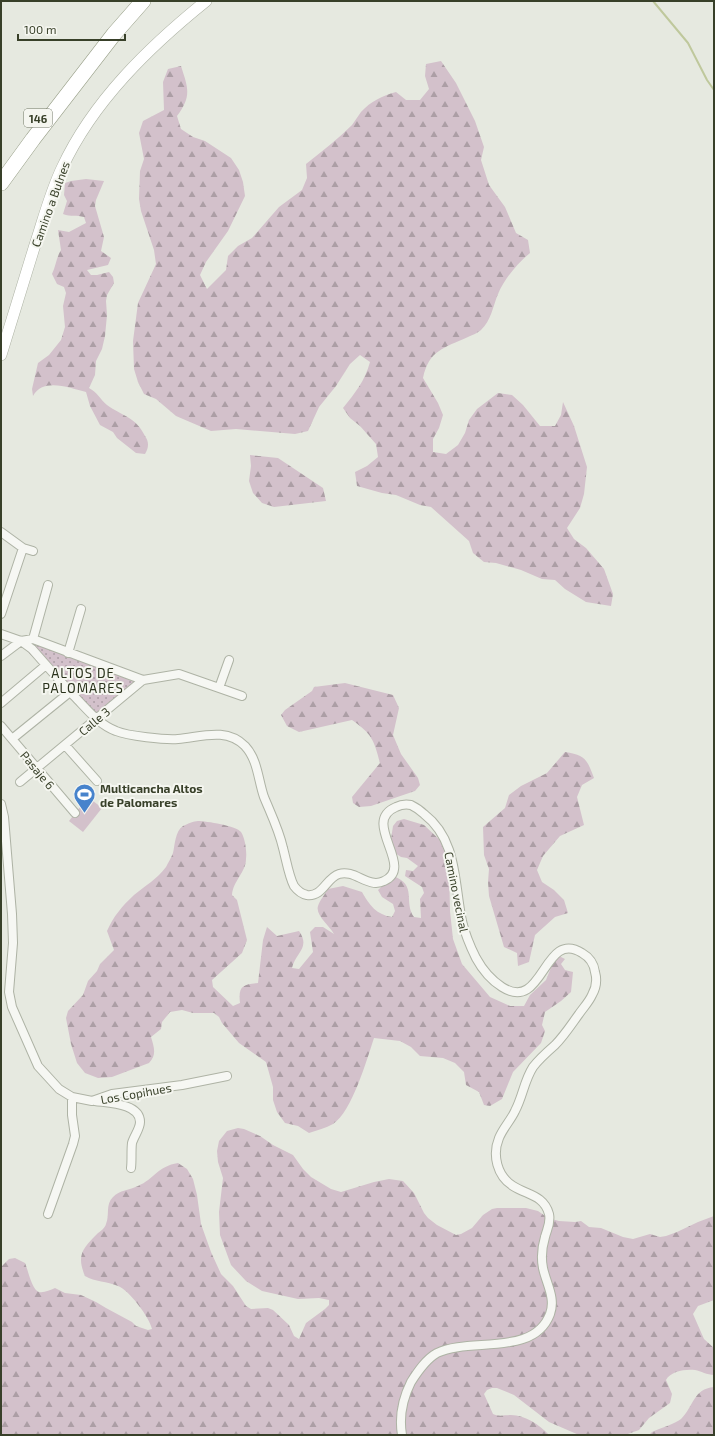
<svg xmlns="http://www.w3.org/2000/svg" width="715" height="1436" font-family="'Exo 2',sans-serif">
<style>
.grass{fill:#d3c1cb}
.forest{fill:url(#forest-firs)}
.park{fill:url(#park-dots)}
.lines{fill:none;stroke-linecap:round;stroke-linejoin:round}
.stream{stroke:#bfc89c;stroke-width:2}
.street-casing{stroke:#aeb3a5;stroke-width:10}
.secondary-casing{stroke:#aeb3a5;stroke-width:12}
.highway-casing{stroke:#989f88;stroke-width:16}
.street{stroke:#f6f7f3;stroke-width:8}
.secondary{stroke:#fff;stroke-width:11}
.highway{stroke:#fff;stroke-width:15}
.labels{text-anchor:middle;dominant-baseline:central;stroke-width:4;stroke-linejoin:round;paint-order:stroke}
.shield{fill:#f5f6f0;stroke:#717765;stroke-width:1}
.shield-label{font-size:11px;font-weight:bold;fill:#384029}
.street-label{font-size:12px;fill:#384029;stroke:#f5f6f0}
.poi-label{font-size:12px;font-weight:bold;fill:#384029;stroke:#f5f6f0;text-anchor:start}
.neighbourhood-label{font-size:13px;letter-spacing:1px;fill:#29311b;stroke:#f5f6f0}
</style>
<defs>
<pattern id="forest-firs" width="22" height="20" patternUnits="userSpaceOnUse"><rect width="22" height="20" fill="#d3c1cb"/><path d="M5 1l3.5 6h-7zM16 11l3.5 6h-7z" fill="#ac9ea5"/></pattern>
<pattern id="park-dots" width="8" height="8" patternUnits="userSpaceOnUse"><rect width="8" height="8" fill="#d3c1cb"/><path d="M2 2h.1M6 6h.1" fill="none" stroke="#ac9ea5" stroke-width="1.8" stroke-linecap="round"/></pattern>
</defs>
<rect width="100%" height="100%" fill="#e6e9e0"/>
<path class="grass" d="M88 797 102 808 83 832 69 821Z"/>
<path class="forest" d="M441 61 456 83 475 121 484 147 481 160 489 185 505 207 516 233 528 240 530 253C517 264 505 278 498 294 493 306 491 321 481 330 478 333 472 335 468 337 444 348 429 350 423 378L438 403 443 415 439 428 433 439V452L446 454 458 445 465 433 469 420 477 409 498 393 512 395 523 405 540 426H555L561 415 563 402 574 426 587 467 584 494 580 508 567 528 574 539 586 548 604 569 613 594 611 606 586 602 565 589 555 580 542 579 521 570 496 563 484 562 473 553 469 541 431 507 420 505 396 495 382 493 357 486 355 472 367 466 378 457 376 444 360 426 350 418 343 408C355 393 365 381 370 362L360 355 350 364 336 386 319 407 308 431 295 434 236 429 211 431 176 416 156 399 144 394 138 382 134 369 133 341 138 303 156 264 154 250 141 211 139 199 140 171 144 159 139 133 143 121 164 110 163 82 168 69 181 66C188 88 192 96 177 116L181 129 193 137 205 141 231 158 239 170 243 182 245 196 228 231 206 262 200 275 207 289 226 270 228 256 238 246 252 238 279 207 302 190 307 178 306 164C322 151 338 139 352 125 355 121 358 116 361 112 371 101 382 96 396 92L406 100H420L429 89 425 76 426 64Z
M86 179 104 181 96 200 95 206 104 237 101 251 111 258 108 265 87 270 91 275H97L109 272 113 277 114 283 107 295 106 301 107 315 105 336 102 349 96 361 95 375 89 388C97 392 100 399 107 405 122 416 136 417 145 436 149 442 149 447 145 454L136 453 117 438 113 432 100 425 90 406 86 392C70 388 43 377 33 396L32 389 38 363 49 355 61 340 65 327 63 306 66 293 64 287 57 284 52 274C56 266 56 258 61 250L58 230 69 232 86 223 84 217C77 215 71 217 63 214L67 201 64 195 65 183 71 181Z
M250 455 278 458 323 488 326 501 274 507 262 503 253 493 249 481 251 466Z
M345 683 393 695 399 708 393 735 401 754 418 778 420 785 415 791 371 806 359 807 353 803 352 797 380 763C374 740 372 734 352 720L299 732 287 726 281 715 285 710 312 691 314 687Z
M565 752C585 755 587 759 594 778L582 785 577 797 584 825 560 836 543 856 537 870 542 882 554 890 564 900 568 913 555 917 535 935 529 962 518 966 517 953 504 947 489 896 488 882 489 869 484 855 483 827 505 808 509 795 521 786 547 773Z
M404 819 424 825 444 844 449 865 450 911 453 939 462 964 490 997 510 1006H524L530 995 546 980 554 960 559 956 565 959 561 964 565 970 573 972 571 992 561 1001 545 1012 542 1025 545 1031 541 1043 513 1072 502 1099 490 1106 484 1105 479 1092 466 1085 464 1072 455 1063 443 1058 420 1056 411 1047 400 1041 374 1038C367 1059 352 1112 333 1124 326 1128 317 1130 309 1133L298 1126 285 1123 277 1112 273 1100V1087L266 1062 239 1043 222 1023 219 1017 214 1013H193L182 1010 170 1012 162 1022 161 1029 151 1037C154 1047 157 1055 149 1063L112 1077 98 1078 85 1073 77 1063 71 1044 66 1018 68 1011 83 995 88 981 97 971 100 964 114 950 107 931C113 917 122 906 134 895 145 886 157 879 166 867 168 863 171 858 173 853 175 845 175 831 183 826 187 824 194 821 198 821 206 821 237 826 241 832 245 838 247 851 246 859 246 872 233 881 232 895L237 900 247 940 242 953 212 980 213 987 233 1006 240 1003C238 986 243 984 258 983L263 940 267 927 277 936 299 931C311 948 295 953 292 968L299 969 313 952 310 932 315 927H323L334 934C330 926 315 915 318 906 320 900 325 894 328 889L343 886 362 892C369 905 377 915 392 917L395 911 393 904 382 897 378 890 393 876C418 885 403 902 414 917L421 918 420 899 424 893 422 887 405 876 406 870 413 871 418 866 407 858 401 857 395 853 391 839 393 826 397 821Z
M238 1128 244 1129 260 1136 273 1145 293 1155 303 1169 311 1177 331 1189 341 1192 374 1182 389 1179 403 1181 414 1193 424 1213 428 1218 437 1225 456 1235 461 1234 472 1228 483 1215 492 1209 497 1208H526L538 1211 548 1218 559 1221 575 1222 581 1221 589 1227 601 1228 623 1237 633 1239 650 1234 660 1237 666 1236 677 1232 698 1222 714 1216V1300L698 1306 693 1314 704 1339 714 1348V1375C707 1375 701 1371 695 1370 685 1369 671 1371 666 1380L672 1394 670 1403 649 1418 639 1430 625 1435H579L549 1422 514 1395 497 1388H492L487 1390 484 1394 493 1414C499 1417 504 1415 511 1415 525 1415 540 1425 549 1435H1V1267L9 1259 15 1258 25 1263C28 1270 32 1290 39 1292 44 1293 50 1290 55 1288L65 1293 81 1295 96 1302 106 1308 132 1322 136 1326 148 1330 152 1329C150 1318 129 1290 118 1286 107 1281 95 1282 85 1276 76 1255 83 1248 98 1233 101 1231 105 1228 106 1224 110 1215 105 1205 113 1197 119 1190 130 1190 138 1186 154 1179 158 1166 178 1163L187 1169 193 1179 197 1195 201 1224 211 1252 221 1274 233 1286 246 1306 251 1309 268 1308 273 1310 289 1325 294 1336 299 1339 306 1323 325 1309 329 1305V1300L319 1298 298 1299 262 1291 246 1281 231 1265 220 1235 219 1212 223 1178 218 1162 217 1151 219 1141 227 1131Z
M714 1387V1435H649L652 1432C660 1428 675 1424 681 1419 694 1406 693 1389 714 1387Z"/>
<path class="park" d="M16 640 27 641 139 681 93 718Z"/>
<g class="lines">
<path class="stream" d="M653 1 688 43 707 80 714 90"/>
<defs>
<path id="street" d="M1 532 23 548 33 551
M1 614 23 548
M1 634 21 641 32 649C46 665 60 681 74 696 87 709 98 724 116 731 128 736 165 740 178 739 201 737 226 727 245 746 258 760 258 780 264 797 271 814 279 830 283 848 286 859 289 877 294 886 297 890 302 894 307 895 323 897 326 878 339 874 355 869 368 889 384 881 416 867 360 822 396 807 400 805 406 804 411 805 415 807 421 811 424 814 458 840 454 884 462 921 465 934 470 946 476 958 482 969 491 980 502 987 544 1014 543 928 582 953 589 957 594 964 595 972 597 979 596 988 592 995 589 1002 583 1008 579 1014 571 1025 564 1036 555 1045 547 1052 539 1059 533 1067 524 1081 523 1096 515 1111 511 1120 503 1128 499 1138 492 1155 497 1176 513 1186 527 1195 544 1195 549 1214 551 1223 547 1229 545 1237 542 1247 541 1258 543 1268 546 1283 556 1298 550 1314 534 1357 470 1337 437 1353 426 1359 418 1371 411 1382 403 1398 399 1417 402 1435
M33 639 48 585
M21 641 33 639 143 680
M68 653 81 609
M1 656 21 641
M219 688 229 660
M1 703 46 665
M1 726 75 813
M12 739 70 692
M65 745 97 781
M20 782 143 680 179 674 242 696
M1 804 4 817 12 914 13 943 9 992 12 1007 38 1066 59 1089 72 1097 92 1101 112 1094 182 1085 227 1076
M95 1101C107 1103 140 1103 140 1122 140 1129 134 1136 132 1143 131 1151 132 1160 131 1168
M48 1214 73 1144 75 1136 72 1115V1097"/>
<path id="secondary" d="M1 355C12 319 23 284 34 248 43 221 50 193 62 168 93 101 149 47 206 1"/>
<path id="highway" d="M1 183 33 139 114 34 143 1"/>
</defs>
<use href="#street" class="street-casing"/>
<use href="#secondary" class="secondary-casing"/>
<use href="#highway" class="highway-casing"/>
<use href="#street" class="street"/>
<use href="#secondary" class="secondary"/>
<use href="#highway" class="highway"/>
</g>
<defs>
<symbol id="stadium-pin" viewBox="-11 -11 22 30"><path d="M0 17L-7.5 6A9.5 9.5 0 1 1 7.5 6Z" fill="#4783cc" stroke="#f5f6f0"/><path d="M0-5a6.5 5 0 1 0 0 10a6.5 5 0 1 0 0-10ZM-3.5-1.8h7v3.6h-7Z" fill="#fff"/></symbol>
</defs>
<g fill-rule="evenodd">
<use href="#stadium-pin" x="72" y="782" width="25" height="34"/>
</g>
<g class="labels">
<rect class="shield" x="24" y="109" width="28" height="18" rx="3"/>
<g class="shield-label">
<text x="38" y="118">146</text>
</g>
<g class="street-label">
<text transform="translate(50 204) rotate(-70)">Camino a Bulnes</text>
<text transform="translate(94 721) rotate(-40)">Calle 3</text>
<text transform="translate(38 770) rotate(50)">Pasaje 6</text>
<text transform="translate(457 892) rotate(79)">Camino vecinal</text>
<text transform="translate(136 1093) rotate(-10)">Los Copihues</text>
</g>
<g class="poi-label">
<text x="100" y="788">Multicancha Altos<tspan x="100" dy="14">de Palomares</tspan></text>
</g>
<g class="neighbourhood-label">
<text x="83" y="673">ALTOS DE<tspan x="83" dy="15">PALOMARES</tspan></text>
</g>
</g>
<rect width="715" height="1436" fill="none" stroke="#384029" stroke-width="4"/>
<path d="M18 34v6h107v-6" fill="none" stroke="#384029" stroke-width="2"/>
<text x="24" y="34" font-size="12" fill="#384029" stroke="#f5f6f0" stroke-width="3" paint-order="stroke">100 m</text>
</svg>
